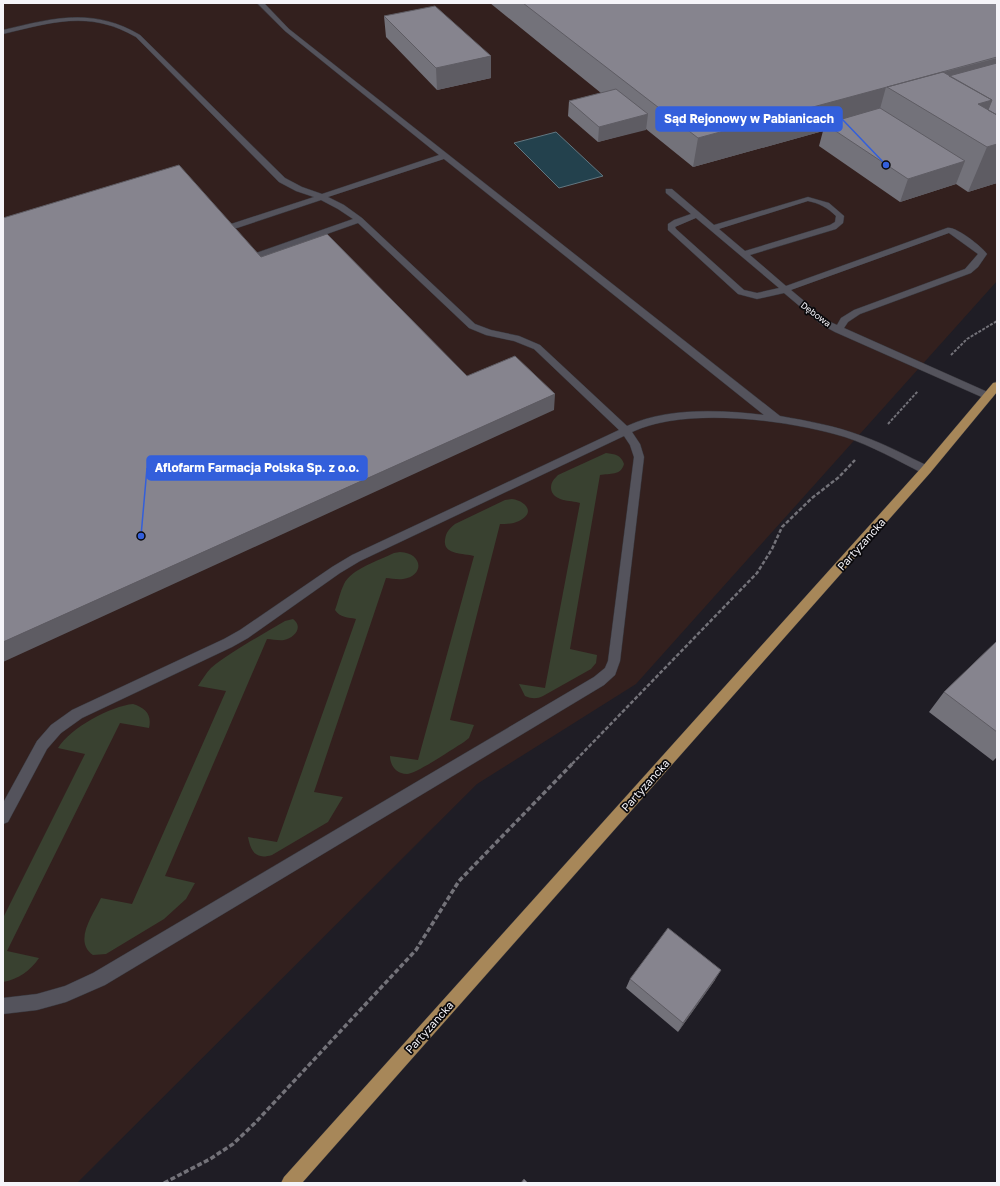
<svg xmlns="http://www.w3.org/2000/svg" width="1000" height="1186" font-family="'Golos Text',sans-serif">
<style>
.industrial{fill:#33201e}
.green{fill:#394130}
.water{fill:#23414d;stroke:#627781}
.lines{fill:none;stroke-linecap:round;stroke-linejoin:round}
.minor-casing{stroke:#38373d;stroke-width:1}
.major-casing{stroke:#38373d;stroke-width:1}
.path-far2{stroke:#737279;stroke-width:2;stroke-dasharray:3 1.5;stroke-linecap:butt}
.path-far1{stroke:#737279;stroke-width:2.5;stroke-dasharray:4 2;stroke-linecap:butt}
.path{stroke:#737279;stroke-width:3.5;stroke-dasharray:5 2.5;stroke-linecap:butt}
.minor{fill:#54535c;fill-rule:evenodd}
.major{fill:#a78759;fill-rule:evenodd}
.wall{fill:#73727a}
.shaded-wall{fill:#5e5c63}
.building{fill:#86848e;stroke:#5e5c63}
.labels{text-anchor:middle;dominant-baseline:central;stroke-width:3.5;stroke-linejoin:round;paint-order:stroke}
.far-street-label{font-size:9px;fill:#f5f4f9;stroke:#09080b}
.street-label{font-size:11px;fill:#f5f4f9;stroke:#09080b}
.leader{fill:none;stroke:#335fdb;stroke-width:1.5}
.callout-dot{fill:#335fdb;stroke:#09080b;stroke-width:1.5}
.callout{fill:#335fdb;stroke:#335fdb;stroke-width:1.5}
.callout-label{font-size:12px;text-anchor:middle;font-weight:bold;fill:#fff}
</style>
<rect width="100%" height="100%" fill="#1f1d25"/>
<path class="industrial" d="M3 3H997V281L636 684 477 784 77 1183H3Z"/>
<path class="green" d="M606 453C615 454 621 455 624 464 621 476 610 473 600 475L570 649 597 655 596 663 591 669 543 696C537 699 532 699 525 696L519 684 545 688 580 503C571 500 552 502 551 488 551 482 554 479 558 475Z
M512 499C526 501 536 513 519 521 513 524 506 524 500 524L450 720 474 725 469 738 464 742C454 748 416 774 407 774 396 774 390 765 390 756L418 760 474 556C463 553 443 555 445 540 446 532 449 529 455 524L505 500Z
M400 552C423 553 425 576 403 579 397 580 391 578 386 578L314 792 343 797 328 822 272 855C256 860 251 852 248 837L277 842 356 619C348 617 340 618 335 610 338 602 340 592 344 584 351 569 380 560 394 553Z
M293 619C304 627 294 638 284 640 278 641 273 639 267 639L165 876 195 883 186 899 164 919 106 954 93 955C73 941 93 915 101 898L132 904 226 691 198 686C202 680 206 673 211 668 231 651 262 635 285 621Z
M133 704C146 708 152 715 149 728L120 723 7 951 39 958C30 971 19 979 3 982V918L85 754 58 748C70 728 111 706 133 704Z"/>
<path class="water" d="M556 132 603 176 559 188 514 143Z"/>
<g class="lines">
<defs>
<path id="minor" d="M257 3H264L289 29 780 416C808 421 836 426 862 436 885 444 907 456 930 467L931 470 930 473H922C897 460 872 446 845 437 789 420 686 406 632 432L640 444 644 457 620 661 615 675 604 685 105 985 66 1002 37 1010 3 1014V998L37 994 65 986 93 973 594 677 605 668 608 661 634 457 630 445 624 436 360 561 340 573 248 638 232 647 82 718 61 733 47 749 8 822 3 824V803L37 741 51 725 72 710 224 639 240 630 332 567 352 555 619 430 534 349 514 341 486 335 469 328 358 223 259 258H253L252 256 253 254 353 219 338 209 321 200 237 228H231L230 226 231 224 314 197 296 191 279 182 136 37C90 10 52 22 3 34V30C53 18 93 7 140 35L285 178 302 187 322 194 439 155 285 31ZM444 159 764 415C722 410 667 407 627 426L540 345 519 336 491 330 475 324 362 218 344 205 328 197Z
M666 189H672L714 225 808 197 829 203 844 216 843 223 836 229 750 255 786 286 947 228C956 226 982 247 987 254L978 267 971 273 860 314 848 322 844 328 992 394 993 396 992 398H984L835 332 822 325 784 293 757 299 738 294 668 230V224L674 220 691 214 666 193ZM808 201C819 203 828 208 836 216L835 222 830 225 745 251 719 229ZM696 218 779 288 757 293 744 290 676 229 675 227ZM949 233 978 254 965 269 854 310 841 318 837 325 828 321 791 290Z"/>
<path id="major" d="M997 382V392L930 473 302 1183H281L284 1177 922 467 993 383Z"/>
</defs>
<use href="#minor" class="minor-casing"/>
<use href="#major" class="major-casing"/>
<path class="path-far2" d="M951 355 967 339 997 321
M888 424 918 391"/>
<path class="path-far1" d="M572 764 757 573 772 549 782 527 812 498 839 477 855 460"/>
<path class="path" d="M164 1183 210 1159 233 1144 255 1123 416 950 459 881 573 763"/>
<use href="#minor" class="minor"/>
<use href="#major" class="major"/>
</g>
<path class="wall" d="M490 3H997V183L968 192 956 184 900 202 819 146 823 131 693 167 646 129 598 142 568 116 569 101 601 93Z
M384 16 491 78 437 90 386 37Z
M997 641V757L993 761 929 712 944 692Z
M630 979 715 980 678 1032 626 988Z"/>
<path class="shaded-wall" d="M491 56V78L437 90 436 68Z
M997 58V82L887 87Z
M886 87 878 116 825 124 823 131 693 167 698 138Z
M992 100 997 118 978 104Z
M648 114 646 130 598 142 599 127Z
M997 144V183L968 192 987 147Z
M965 161 956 184 900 202 908 179Z
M555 394 554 410 3 662V642Z
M721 970 715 980 678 1032 683 1023Z"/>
<path class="building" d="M523 3H997V57L887 87 698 138Z
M435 6 491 56 436 68 384 16Z
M997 63V115L988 110 992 100 949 76Z
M943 72 992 100 978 104 997 115V144L987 147 887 87Z
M616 89 648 114 599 127 569 101Z
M880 108 965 161 908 179 825 124Z
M179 165 261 257 327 234 467 376 515 356 555 394 3 642V218Z
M997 641V732L944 692Z
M668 928 721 970 683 1023 630 979Z
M524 1179 528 1183H521Z"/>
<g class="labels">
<g class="far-street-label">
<text transform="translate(816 314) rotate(37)">Dębowa</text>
</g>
<g class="street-label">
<text transform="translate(861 544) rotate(-48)">Partyzancka</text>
<text transform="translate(645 785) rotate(-48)">Partyzancka</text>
<text transform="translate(429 1027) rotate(-48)">Partyzancka</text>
</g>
</g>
<path class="leader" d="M886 165L842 119M141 536L147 468"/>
<g class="callout-dot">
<circle cx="886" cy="165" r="4"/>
<circle cx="141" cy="536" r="4"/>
</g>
<g class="callout">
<rect x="656" y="107" width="186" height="24" rx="4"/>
<rect x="147" y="456" width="220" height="24" rx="4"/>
</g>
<g class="callout-label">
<text x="749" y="123">Sąd Rejonowy w Pabianicach</text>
<text x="257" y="472">Aflofarm Farmacja Polska Sp. z o.o.</text>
</g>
<rect width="1000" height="1186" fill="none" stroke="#f5f4f9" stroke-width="8"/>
</svg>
